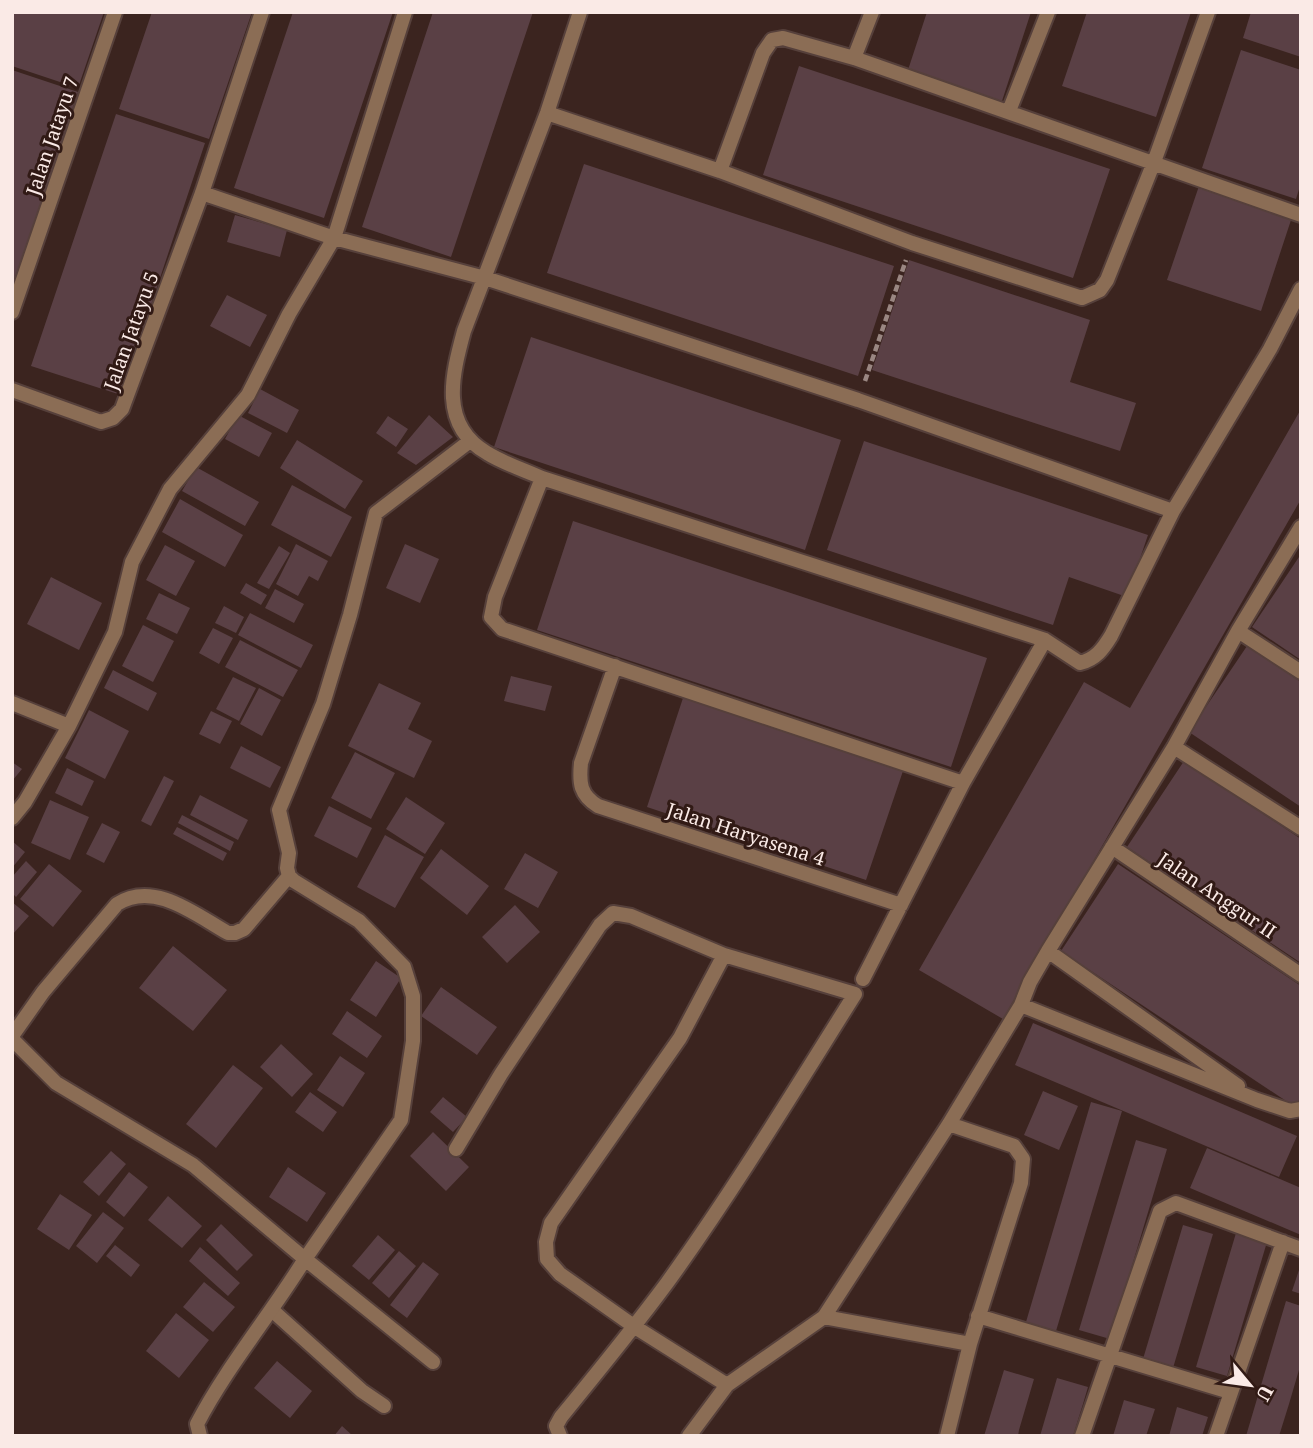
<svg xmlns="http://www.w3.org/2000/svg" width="1313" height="1448" font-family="'Noto Serif',serif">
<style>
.building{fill:#5a4045}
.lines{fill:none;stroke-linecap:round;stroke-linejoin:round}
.service-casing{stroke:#56403b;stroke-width:18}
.minor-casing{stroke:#56403b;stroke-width:18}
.path{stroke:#9a8782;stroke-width:4.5;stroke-dasharray:7 3.5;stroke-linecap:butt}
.service{stroke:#8b6d55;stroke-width:14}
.minor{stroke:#8b6d55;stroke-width:14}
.labels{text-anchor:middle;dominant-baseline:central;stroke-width:6;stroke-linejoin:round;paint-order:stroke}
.street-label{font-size:19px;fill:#faeae6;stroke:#311a15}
</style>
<rect width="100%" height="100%" fill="#3b241f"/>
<path class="building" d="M12 12H104L78 88 12 66Z
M152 12H252L209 139 119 109Z
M293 12H393L324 218 234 188Z
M433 12H533L451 257 362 227Z
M927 12H1031L1002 101 908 70Z
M1087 12H1191L1156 117 1062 86Z
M1251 12H1301V57L1243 38Z
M1241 50 1301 70V183L1296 199 1202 168Z
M799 66 1110 169 1073 278 763 175Z
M12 70 78 92 13 288H12Z
M116 114 205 143 121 395 31 366Z
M584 164 894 266 858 376 547 273Z
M1199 186 1292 217 1261 311 1167 280Z
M235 215 287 230 280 257 227 242Z
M909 260 1090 320 1070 382 1136 403 1120 451 872 370Z
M227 295 267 315 250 347 210 326Z
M531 337 841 440 805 550 494 447Z
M260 389 299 410 287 433 248 413Z
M1301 409V499L1003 1019 919 970 1084 682 1130 708Z
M238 415 272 433 259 457 225 439Z
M429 415 453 437 416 465 397 453Z
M388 416 408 429 396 447 376 433Z
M297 440 363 481 345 509 280 468Z
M864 441 1148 535 1127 597 1069 577 1053 625 827 550Z
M196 467 259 502 245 526 182 491Z
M292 485 352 517 331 557 271 525Z
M180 499 243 535 225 567 162 532Z
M573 521 987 658 951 767 537 630Z
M296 544 328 561 318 581 309 576 298 596 276 584Z
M405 544 439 559 420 603 386 588Z
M165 545 195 561 176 596 146 580Z
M279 546 290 553 269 589 257 583Z
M1301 554V660L1252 627Z
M51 577 102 603 79 650 27 624Z
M246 583 267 595 261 605 240 593Z
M275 589 304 604 294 623 265 608Z
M159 593 190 608 177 634 146 619Z
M224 606 244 617 236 633 215 623Z
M250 613 313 645 301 668 238 635Z
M143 625 174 641 153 682 122 666Z
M213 628 233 638 219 664 199 653Z
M240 640 298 670 283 697 225 667Z
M1247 646 1301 682V807L1189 732Z
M113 670 157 693 148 711 104 688Z
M511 676 552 686 545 711 504 701Z
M233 677 256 688 239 721 216 709Z
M379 683 421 703 408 729 432 741 414 778 348 746Z
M259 688 281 700 262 736 240 724Z
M683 698 903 771 866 880 647 807Z
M89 710 129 731 105 779 65 758Z
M211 711 232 721 220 744 199 734Z
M241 746 281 767 270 788 230 768Z
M355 752 395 773 371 819 331 798Z
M1184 761 1301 839V963L1127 847Z
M12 762 22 769 12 781Z
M67 768 94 781 82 806 55 793Z
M164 776 174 781 151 826 141 821Z
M200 795 248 820 238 840 190 815Z
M406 797 445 823 425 854 386 829Z
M50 800 89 817 70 860 31 843Z
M329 806 372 828 357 858 314 836Z
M182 815 234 842 230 851 178 823Z
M102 823 120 832 104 863 86 854Z
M177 827 227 853 223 861 173 834Z
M385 835 424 857 395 908 357 887Z
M12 841 25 852 12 868Z
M441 849 489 886 467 915 420 878Z
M525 853 558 872 538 908 504 889Z
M26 861 37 872 16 897 12 893V877Z
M49 864 82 891 53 927 20 899Z
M1118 864 1301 986V1105L1298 1109 1061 951Z
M12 902 29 916 12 935Z
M515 905 540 932 507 963 482 937Z
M173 946 227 990 193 1031 139 988Z
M376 961 401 978 376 1017 350 1000Z
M441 987 497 1027 477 1055 421 1016Z
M347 1011 382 1036 367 1058 332 1034Z
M1033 1023 1297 1136 1279 1177 1015 1065Z
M281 1044 313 1074 292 1097 260 1067Z
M340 1056 365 1073 343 1107 317 1090Z
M233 1065 263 1088 216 1148 186 1124Z
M1043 1091 1078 1106 1059 1150 1024 1135Z
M310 1092 337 1112 323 1132 295 1112Z
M443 1097 467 1117 453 1132 430 1112Z
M1091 1102 1122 1111 1056 1331 1026 1322Z
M433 1132 469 1167 446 1191 410 1156Z
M1136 1140 1167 1149 1110 1339 1079 1330Z
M1207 1148 1301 1188V1235L1190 1188Z
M111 1151 126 1164 99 1196 83 1182Z
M288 1167 326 1193 307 1222 269 1197Z
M129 1172 148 1187 124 1217 106 1202Z
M60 1194 92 1215 69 1250 37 1229Z
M168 1196 202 1226 182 1248 148 1220Z
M103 1212 124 1228 97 1263 76 1246Z
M221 1224 253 1255 237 1271 206 1240Z
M1183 1225 1213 1234 1173 1368 1143 1359Z
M1236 1233 1267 1242 1227 1376 1196 1367Z
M378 1235 395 1250 369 1280 352 1266Z
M115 1245 140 1265 131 1277 106 1256Z
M200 1247 240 1283 228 1296 189 1261Z
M399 1251 416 1266 389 1298 372 1283Z
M423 1262 439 1274 407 1318 390 1305Z
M1300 1267H1301V1294L1292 1291Z
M204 1282 235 1307 213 1332 183 1307Z
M1286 1301 1301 1306V1363L1289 1404 1279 1436H1246Z
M176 1313 209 1340 179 1378 146 1351Z
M277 1361 312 1391 290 1418 254 1388Z
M1004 1370 1034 1379 1019 1430 1018 1436H984Z
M1057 1378 1088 1387 1083 1404 1073 1436H1040Z
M1124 1400 1155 1409 1146 1436H1113Z
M1177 1407 1208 1417 1202 1436H1169Z
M342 1426 353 1436H334Z"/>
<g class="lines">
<defs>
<path id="service" d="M273 1311 362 1391 384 1406"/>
<path id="minor" d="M580 12 547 113 464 331C452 375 439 425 487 453 503 463 524 470 542 478L495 597 491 617 502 629 963 783
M854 58 872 12
M1009 111 1048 12
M547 113 720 171 912 243 1082 298 1100 290 1107 280 1154 162 1208 12
M720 171 763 53 772 40 783 38 854 58 1301 215
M202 193 334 238 485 278 858 400 1173 511
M12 312 115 12
M12 390 101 422 113 418 122 409 202 193 262 12
M542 478 1045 640 1080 663C1096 659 1103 649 1111 636L1173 511 1270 349 1301 289
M1238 631 1301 672
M615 666 581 763C579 783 580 795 598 806L901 905
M12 703 69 726
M1174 747 1301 828
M12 818 25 802 69 726 115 632 132 562 170 489 248 395 289 314 334 238 405 12
M1112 847 1301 975
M1048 951 1238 1086
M724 955 680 1038 551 1223 546 1242 547 1259 560 1274 635 1327 727 1385
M863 979 963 783 1045 640
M1021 1005 1257 1100 1290 1111 1301 1109
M12 1036 43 992 117 904C154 880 196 915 228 933H235L244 929 289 876
M12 1039 56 1083 193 1165 305 1259C271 1314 226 1368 197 1424L200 1436
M456 1149 501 1074 600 925 613 913 631 916 724 955 855 994C794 1091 734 1190 667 1283 633 1329 597 1373 561 1417L556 1426 560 1436
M978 1316 1230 1392
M824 1317 970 1344
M433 1362 305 1259 401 1120 413 1041V996L404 967 359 921 294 881 289 876 287 868 289 853 279 810 323 704 350 615 376 513 470 441
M689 1436 727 1385 824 1317 949 1124 1021 1005 1030 982 1048 951 1174 747 1238 631 1301 527
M947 1436 970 1344 1021 1183 1023 1159 1014 1146 949 1124
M1082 1436 1160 1211 1176 1203 1301 1249
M1216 1436 1283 1242"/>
</defs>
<use href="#service" class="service-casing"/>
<use href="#minor" class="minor-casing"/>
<path class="path" d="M865 381 906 260"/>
<use href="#service" class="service"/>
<use href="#minor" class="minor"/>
</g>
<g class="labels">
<g class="street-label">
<text transform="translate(52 136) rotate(-71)">Jalan Jatayu 7</text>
<text transform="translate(131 331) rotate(-70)">Jalan Jatayu 5</text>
<text transform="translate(746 834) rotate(18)">Jalan Haryasena 4</text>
<text transform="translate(1217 895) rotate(34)">Jalan Anggur II</text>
</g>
</g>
<rect width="1313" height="1448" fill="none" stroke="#faeae6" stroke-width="28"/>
<g transform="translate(1250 1385) rotate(119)" stroke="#311a15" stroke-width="5" paint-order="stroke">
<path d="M0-5L12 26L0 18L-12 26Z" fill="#faeae6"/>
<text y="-10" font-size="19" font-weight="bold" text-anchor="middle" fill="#faeae6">U</text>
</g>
</svg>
